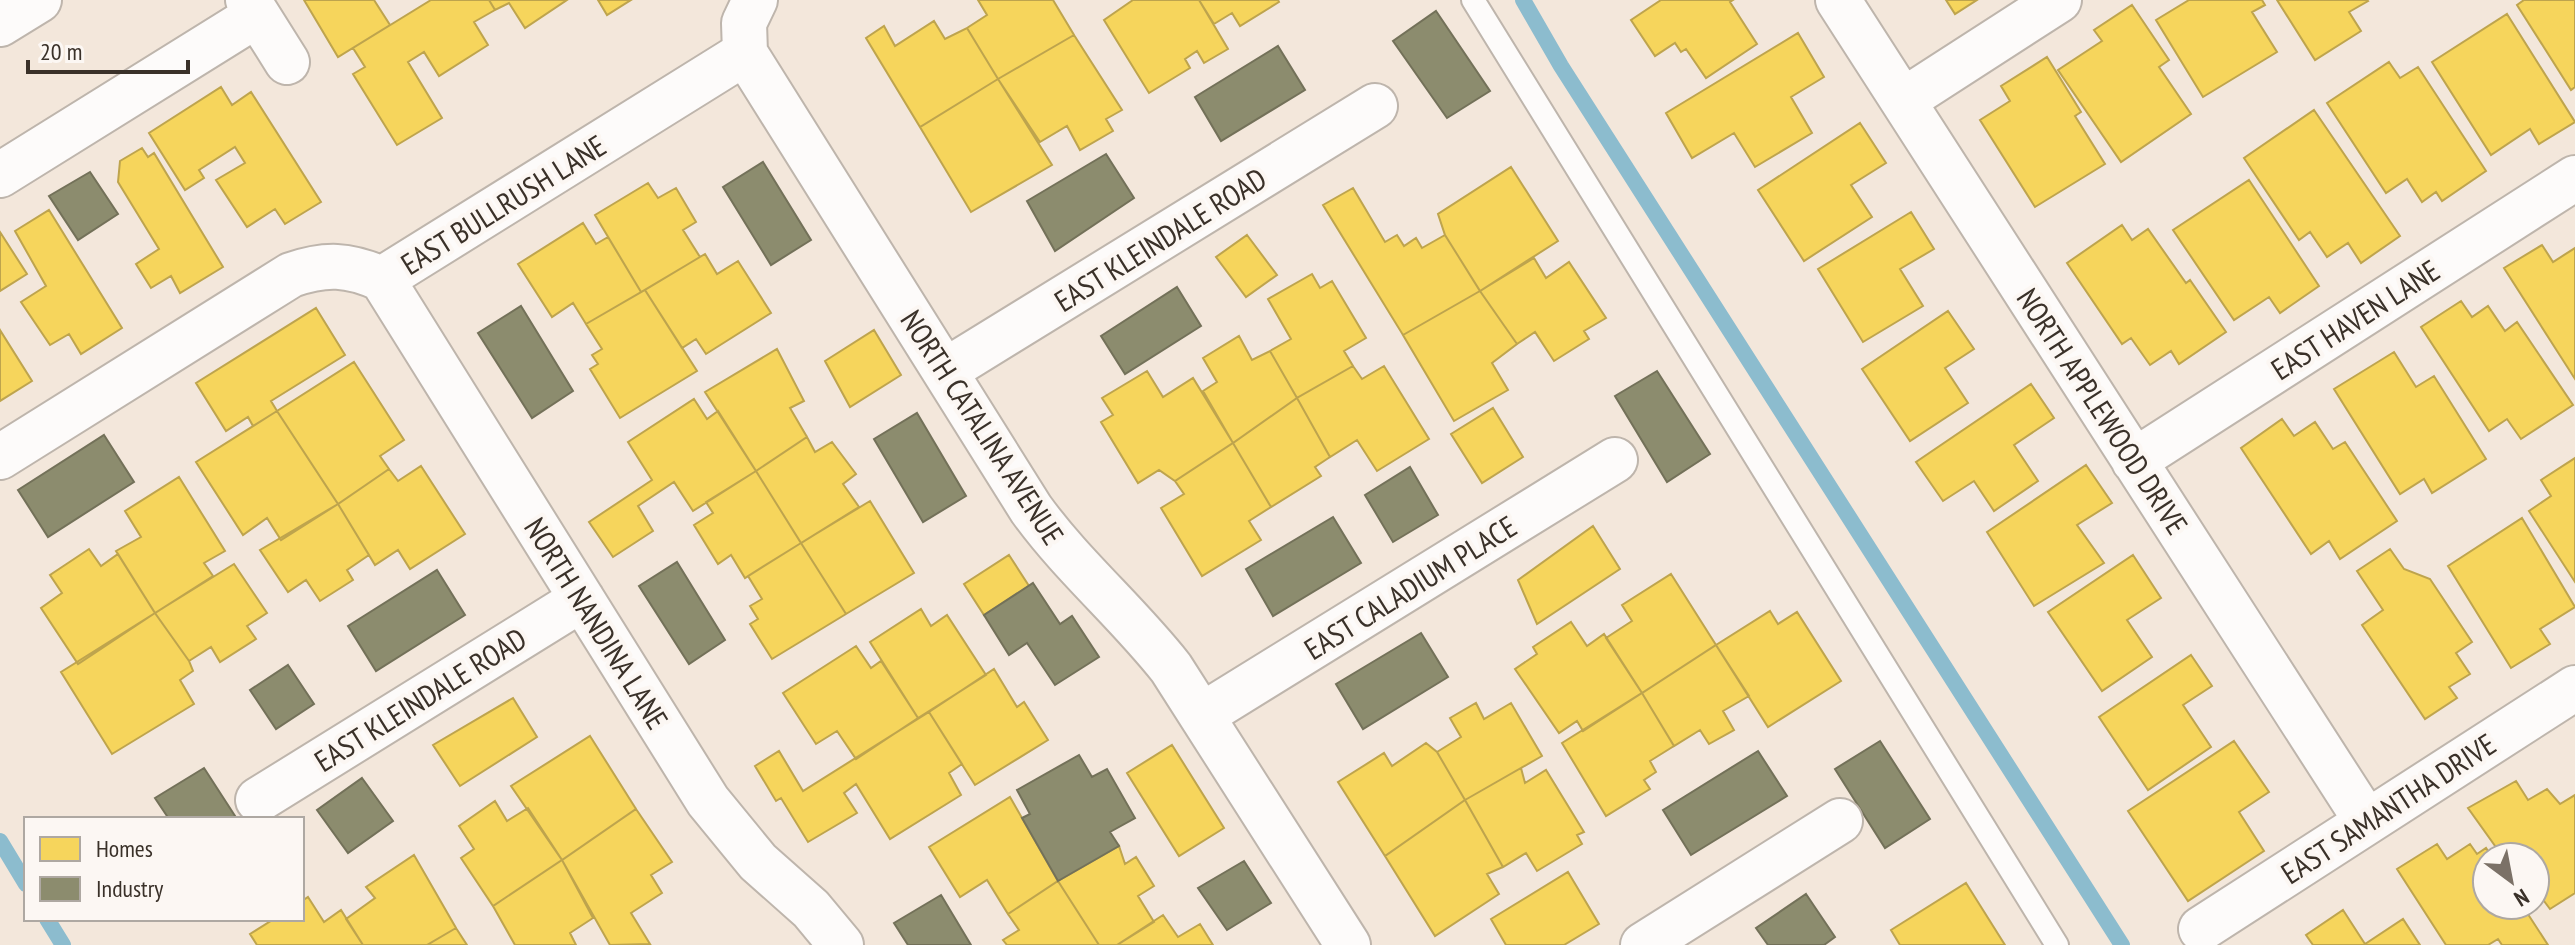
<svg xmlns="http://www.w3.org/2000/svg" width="2575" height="945" font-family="'PT Sans Narrow',sans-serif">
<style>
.homes{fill:#f6d55c;stroke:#bea44d;stroke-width:2}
.industry{fill:#8c8c6e;stroke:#737159;stroke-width:2}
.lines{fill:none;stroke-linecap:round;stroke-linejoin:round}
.stream{stroke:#8cbcce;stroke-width:16}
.service-casing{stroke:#beb5ac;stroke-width:26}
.minor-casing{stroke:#beb5ac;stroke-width:48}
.service{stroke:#fdfbfa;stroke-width:22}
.minor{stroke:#fdfbfa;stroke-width:44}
.labels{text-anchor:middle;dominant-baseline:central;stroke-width:8;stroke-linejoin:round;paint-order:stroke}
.street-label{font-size:30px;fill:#3a3129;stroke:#fcf7f3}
</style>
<rect width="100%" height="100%" fill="#f3e7db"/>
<path class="homes" d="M304 0H374L390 25 338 57Z
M431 0H489L495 10 474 22 488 45 439 76 424 52 408 62 442 118 397 145 353 74 365 67 353 48Z
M489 0H567L525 28 509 3 495 10Z
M598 0H631L607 15Z
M978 0H1053L1074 35 998 79 967 28 987 15Z
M1133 0H1199L1228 49 1204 63 1197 51 1185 59 1190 68 1149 93 1104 20Z
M1199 0H1278L1279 2 1240 26 1232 13 1214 24Z
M1661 0H1733L1730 2 1757 44 1706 78 1686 49 1681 52 1675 43 1655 56 1631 20Z
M1946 0H1977L1955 14Z
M2189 0H2262L2265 5 2252 12 2277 52 2203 97 2156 20Z
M2277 0H2367L2368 1 2349 12 2361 31 2315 60Z
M2524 0H2575V87L2571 90 2517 5Z
M2132 5 2169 60 2159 67 2191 114 2121 162 2058 70 2102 41 2094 30Z
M2507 14 2575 122 2539 144 2530 129 2491 155 2432 62Z
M934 21 945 39 967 28 998 79 920 127 866 38 884 26 895 46Z
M1798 33 1824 77 1791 97 1812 133 1755 167 1734 133 1692 158 1666 113Z
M1074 35 1122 110 1106 119 1113 131 1080 150 1067 126 1040 142 998 79Z
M2047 57 2081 112 2075 116 2105 164 2035 207 1980 120 2010 101 2001 86Z
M2389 62 2400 78 2418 67 2486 171 2442 201 2436 192 2422 202 2407 179 2386 193 2327 103Z
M998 79 1052 165 971 212 920 127Z
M221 87 232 105 251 92 321 202 285 224 275 209 247 227 216 180 245 163 235 147 199 170 204 178 185 190 149 133Z
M2314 110 2400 236 2361 263 2348 243 2327 257 2310 232 2299 240 2244 158Z
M1860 123 1886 163 1851 185 1872 217 1804 261 1758 190Z
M142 148 148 157 154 153 223 267 180 293 171 276 151 288 136 264 159 249 118 182 120 161Z
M1511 167 1558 241 1480 291 1445 235 1438 214Z
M2249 180 2319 286 2280 313 2269 297 2234 320 2173 230Z
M648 183 658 198 676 188 696 222 683 230 700 257 641 292 595 215Z
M1353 188 1385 242 1397 235 1404 246 1416 238 1422 248 1445 235 1480 291 1403 335 1323 205Z
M49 210 122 328 81 354 69 334 50 345 21 302 46 286 15 231Z
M1911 212 1934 249 1900 269 1923 306 1863 342 1818 269Z
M583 223 596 244 608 237 641 292 586 324 573 303 552 317 518 264Z
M2122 225 2132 240 2148 229 2186 283 2190 280 2226 332 2179 364 2171 351 2150 365 2131 338 2122 344 2067 263Z
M0 232 27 274 0 291Z
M1247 235 1277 275 1246 297 1216 257Z
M2542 245 2553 262 2575 248V379L2504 268Z
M705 254 717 274 738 261 771 313 706 354 696 339 682 348 645 290Z
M1534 258 1546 278 1569 262 1606 318 1584 331 1589 339 1554 361 1535 332 1517 344 1480 291Z
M1312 274 1320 288 1332 281 1366 338 1344 351 1353 366 1297 398 1270 351 1291 339 1268 299Z
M645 290 697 371 620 418 590 369 598 364 592 355 602 349 586 324Z
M1480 291 1517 344 1492 363 1508 390 1454 421 1403 335Z
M2461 301 2472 317 2488 306 2505 331 2517 322 2573 405 2521 439 2507 419 2489 431 2421 327Z
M316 308 345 355 271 401 277 411 253 426 248 417 226 431 196 383Z
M1948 311 1974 349 1945 368 1968 403 1910 441 1862 369Z
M0 330 32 381 0 401Z
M874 330 901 375 850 407 825 361Z
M1239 336 1252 360 1270 351 1297 398 1233 443 1203 391 1217 382 1203 358Z
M777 349 804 401 790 408 807 437 756 471 705 392Z
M2394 352 2416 387 2434 376 2486 459 2432 493 2424 479 2400 494 2334 389Z
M354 362 404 440 380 456 389 469 338 504 277 411Z
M1353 366 1362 379 1384 366 1429 439 1377 471 1357 440 1330 457 1297 398Z
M1147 371 1163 397 1193 378 1233 443 1175 481 1159 470 1138 483 1101 422 1113 415 1102 398Z
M2031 384 2054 418 2014 445 2038 481 1994 511 1974 481 1943 501 1916 462Z
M1297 398 1330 457 1315 467 1321 476 1271 507 1233 443Z
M694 399 707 419 718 411 756 471 693 511 674 482 638 506 653 531 613 557 589 522 652 480 628 442Z
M1493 408 1523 457 1482 483 1451 434Z
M277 411 338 504 281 540 267 518 243 535 196 462Z
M2282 419 2294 436 2315 422 2333 449 2345 442 2397 521 2340 559 2329 541 2311 554 2241 448Z
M807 437 815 452 832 442 856 474 843 484 859 507 801 543 756 471Z
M1233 443 1271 507 1249 521 1261 540 1202 576 1161 508 1184 494 1175 481Z
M2575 458V582L2529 511 2551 496 2541 480Z
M2086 465 2112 503 2077 525 2104 563 2034 606 1987 532Z
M421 466 465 534 410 569 398 550 375 565 338 504 389 469 398 481Z
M756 471 801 543 745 578 731 555 718 564 694 525 713 513 706 502Z
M179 477 225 551 204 563 213 576 155 613 116 551 141 537 125 511Z
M870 501 914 573 846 614 801 543Z
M338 504 369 555 347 570 353 580 320 601 306 580 288 592 260 550Z
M2522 518 2575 607 2540 629 2550 644 2511 668 2448 566Z
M1593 526 1620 569 1537 624 1518 580Z
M801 543 846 614 772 659 750 624 758 619 750 606 762 599 748 576Z
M89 549 101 566 118 554 155 613 78 664 41 608 62 593 50 575Z
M2390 549 2404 569 2430 579 2472 642 2456 653 2470 674 2449 687 2457 698 2425 719 2362 625 2383 610 2357 571Z
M1009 555 1029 586 984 615 964 584Z
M2133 555 2161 598 2127 620 2152 657 2102 691 2048 612Z
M234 564 267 613 247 626 256 639 220 662 211 647 189 661 155 613Z
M1671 574 1716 645 1642 693 1606 638 1632 621 1622 605Z
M921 609 931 626 947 615 986 675 918 718 870 642Z
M1770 611 1778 624 1797 612 1841 681 1768 727 1716 645Z
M155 613 189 661 193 671 180 680 194 704 112 754 61 672Z
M1571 622 1587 646 1604 634 1642 693 1583 731 1577 721 1559 733 1515 669 1537 654 1533 647Z
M1716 645 1749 696 1723 711 1734 730 1709 744 1700 730 1674 746 1642 693Z
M856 646 871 668 881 661 918 718 856 759 837 731 816 744 783 693Z
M2191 655 2212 686 2183 705 2211 747 2148 790 2099 717Z
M994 669 1017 707 1024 702 1048 740 975 785 929 712Z
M1642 693 1674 746 1650 761 1656 772 1644 780 1650 789 1606 816 1562 743Z
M513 698 537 737 460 786 433 745Z
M1476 703 1484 719 1511 703 1542 756 1465 800 1437 752 1461 737 1450 718Z
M929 712 962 764 949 773 961 795 890 839 856 784 844 793 857 813 808 842 781 798 776 801 755 766 779 751 803 791Z
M590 736 636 809 562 860 511 786Z
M2234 741 2269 792 2239 812 2264 851 2188 901 2128 811Z
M1426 743 1437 752 1465 800 1385 856 1338 782 1384 753 1392 766Z
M1172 745 1224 828 1179 856 1127 773Z
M1521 768 1525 783 1546 770 1584 832 1577 835 1582 844 1537 871 1526 853 1503 867 1465 800Z
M2516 781 2528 800 2547 789 2560 804 2575 795V893L2550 909 2535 889V857H2503L2468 808Z
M1010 797 1058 881 1008 914 987 880 960 897 929 847Z
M1465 800 1503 867 1487 874 1499 894 1435 936 1385 856Z
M495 801 507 821 528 808 562 860 493 906 461 858 474 849 459 826Z
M636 809 672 862 651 875 662 893 631 913 650 944 610 945 562 860Z
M2437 844 2447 859 2470 844 2477 854 2486 848 2492 857H2487V905H2522L2548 945H2502L2498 939 2488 945H2446L2397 869Z
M1119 846 1125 864 1136 857 1154 886 1138 896 1154 922 1117 945H1099L1058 881Z
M414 855 456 928 427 945H363L346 919 375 898 366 887Z
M562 860 593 918 570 933 576 945H515L493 906Z
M1568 872 1599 924 1564 945H1506L1491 919Z
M1058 881 1099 945H1007L1003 940 1019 930 1008 914Z
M1966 883 2005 945H1900L1891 930Z
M308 897 324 922 341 910 363 945H257L250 934 274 919H302V901Z
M2343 910 2365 944 2403 919 2420 945H2313L2306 935Z
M1163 915 1178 937 1200 924 1213 945H1117Z
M456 928 467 945H427Z"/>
<path class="industry" d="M1436 11 1490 91 1447 118 1393 41Z
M1278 46 1305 90 1221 141 1195 97Z
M1106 154 1134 198 1055 251 1027 201Z
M763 162 811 240 771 265 723 187Z
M90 172 118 214 78 240 49 196Z
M1177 287 1201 326 1125 374 1101 336Z
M521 306 573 391 532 418 478 333Z
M1657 371 1710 454 1667 482 1615 396Z
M917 413 966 496 923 522 874 439Z
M104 435 134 482 48 537 18 490Z
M1410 467 1438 515 1393 542 1365 495Z
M1333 517 1361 563 1273 616 1246 569Z
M677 562 725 640 689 664 639 586Z
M437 570 465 615 376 671 348 626Z
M1033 583 1060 624 1072 616 1099 657 1055 685 1027 643 1009 655 984 615Z
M1421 633 1448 677 1363 729 1336 684Z
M288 665 314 704 276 729 250 690Z
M1880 741 1930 819 1885 848 1835 769Z
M1758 751 1787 796 1691 855 1663 810Z
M1079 755 1092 777 1107 769 1135 818 1110 832 1119 846 1058 881 1022 818 1030 814 1017 790Z
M204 768 237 819H169L155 798Z
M362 778 393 821 348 853 317 810Z
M1244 861 1271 903 1227 930 1198 888Z
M1806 894 1835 937 1824 945H1768L1756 928Z
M941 895 971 945H908L894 923Z"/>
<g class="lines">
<path class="stream" d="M1523 0 1561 66 2122 945
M0 841 26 884
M47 919 63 945"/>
<defs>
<path id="service" d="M1473 0 2057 945"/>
<path id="minor" d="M248 0 287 62
M1838 0 2367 822
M0 24 39 0
M745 53 1031 509C1073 567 1127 612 1171 668L1348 945
M1904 100 2059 0
M0 175 257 15
M382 279 708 801 758 862 811 909 841 945
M945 371 1375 106
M0 457 291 275C326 263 348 264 382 279L745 53 744 23 755 0
M2134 461 2575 178
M1204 714 1615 460
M258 800 582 599
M2201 929 2575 688
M1643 945 1840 821"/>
</defs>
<use href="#service" class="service-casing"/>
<use href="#minor" class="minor-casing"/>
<use href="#service" class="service"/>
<use href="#minor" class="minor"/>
</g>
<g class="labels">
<g class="street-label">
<text transform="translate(503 204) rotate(-32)">EAST BULLRUSH LANE</text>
<text transform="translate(1160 239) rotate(-32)">EAST KLEINDALE ROAD</text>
<text transform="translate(2355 319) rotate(-33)">EAST HAVEN LANE</text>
<text transform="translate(2103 411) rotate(57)">NORTH APPLEWOOD DRIVE</text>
<text transform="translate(983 427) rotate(57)">NORTH CATALINA AVENUE</text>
<text transform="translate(1410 587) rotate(-32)">EAST CALADIUM PLACE</text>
<text transform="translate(597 623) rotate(58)">NORTH NANDINA LANE</text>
<text transform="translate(420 699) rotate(-32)">EAST KLEINDALE ROAD</text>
<text transform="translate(2388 808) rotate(-33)">EAST SAMANTHA DRIVE</text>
</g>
</g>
<rect x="24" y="817" width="280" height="104" fill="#fcf7f3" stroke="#aea8a2" stroke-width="2"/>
<rect x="40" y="837" width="40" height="24" fill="#f6d55c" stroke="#aea8a2" stroke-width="2"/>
<text x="96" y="857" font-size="24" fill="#3a3129">Homes</text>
<rect x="40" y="877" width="40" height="24" fill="#8c8c6e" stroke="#aea8a2" stroke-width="2"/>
<text x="96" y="897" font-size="24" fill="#3a3129">Industry</text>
<g transform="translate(2511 881) rotate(148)"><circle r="38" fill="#fcf7f3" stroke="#aea8a2" stroke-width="2"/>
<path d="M0-6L14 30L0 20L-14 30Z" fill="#7b7167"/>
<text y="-12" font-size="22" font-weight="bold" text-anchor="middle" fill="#3a3129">N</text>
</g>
<path d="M28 60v12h160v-12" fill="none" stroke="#3a3129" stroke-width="4"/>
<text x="40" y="60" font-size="24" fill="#3a3129" stroke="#fcf7f3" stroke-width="6" paint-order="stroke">20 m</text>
</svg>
